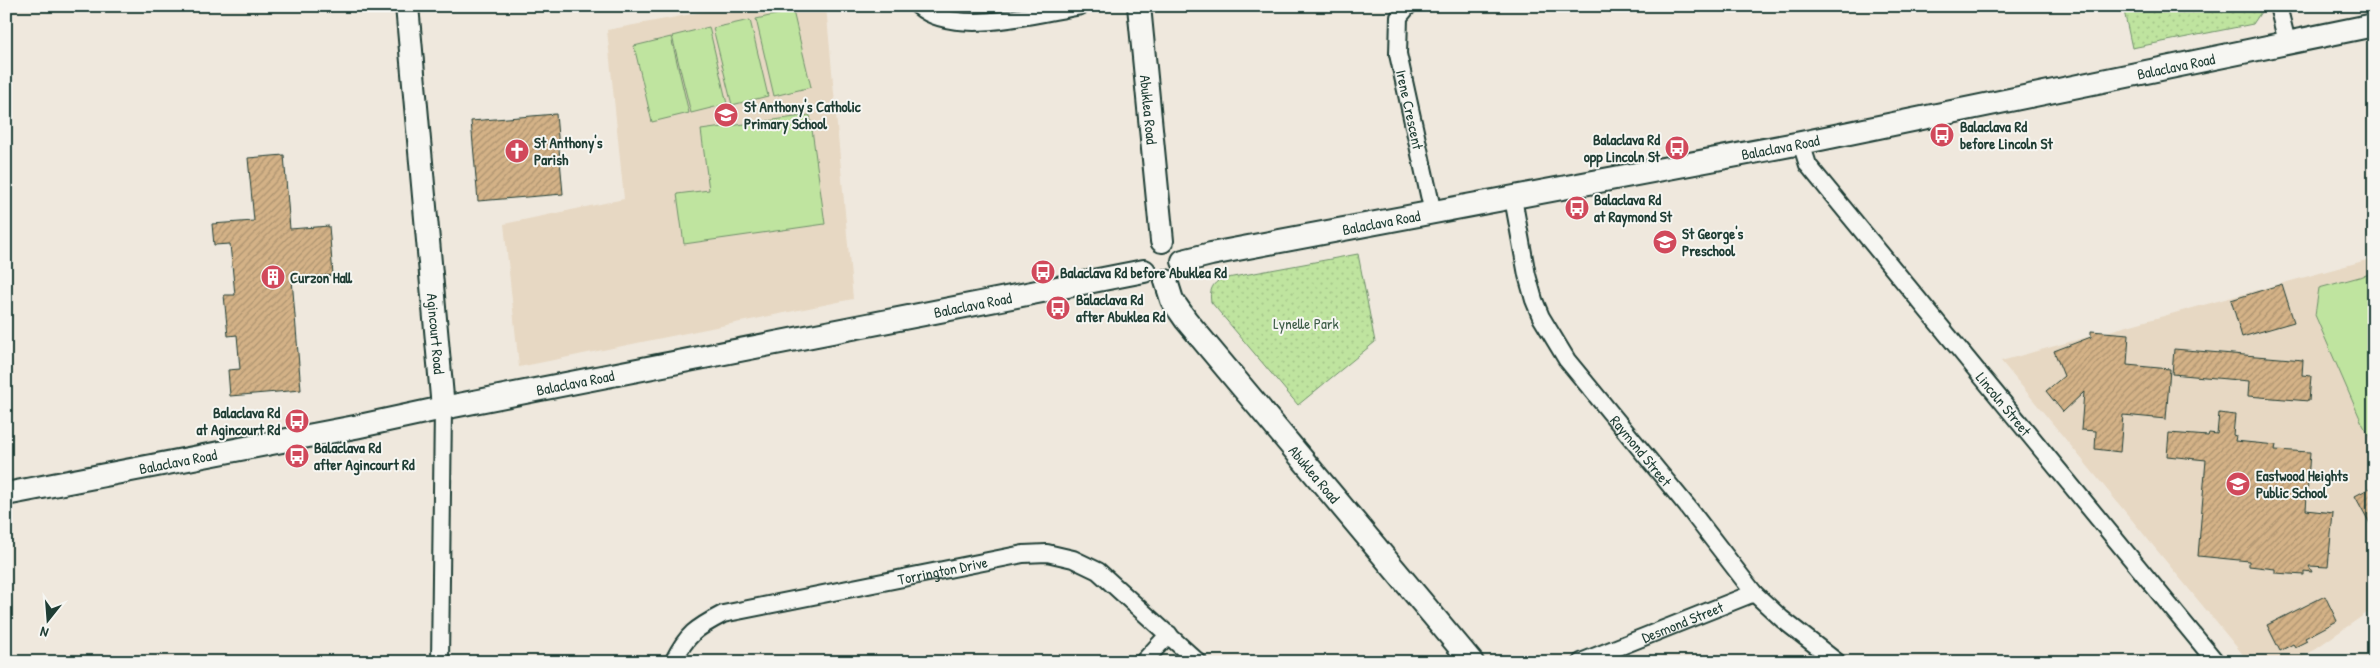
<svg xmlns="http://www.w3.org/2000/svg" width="2380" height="668" font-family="'Patrick Hand',sans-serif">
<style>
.built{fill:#e7d8c3}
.grass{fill:#bfe49f;stroke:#6f906a}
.park{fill:url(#park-dots);stroke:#6f906a}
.building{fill:url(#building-hatch);stroke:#1f3d34}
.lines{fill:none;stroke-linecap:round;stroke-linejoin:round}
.street-casing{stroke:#1f3d34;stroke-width:20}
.secondary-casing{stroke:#1f3d34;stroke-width:26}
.street{stroke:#f6f6f2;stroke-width:16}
.secondary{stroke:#f6f6f2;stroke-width:22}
.labels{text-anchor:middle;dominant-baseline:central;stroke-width:4;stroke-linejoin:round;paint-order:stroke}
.street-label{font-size:15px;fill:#1f3d34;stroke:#f6f6f2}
.poi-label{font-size:15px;font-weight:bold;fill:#1f3d34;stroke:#f6f6f2;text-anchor:start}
.park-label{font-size:15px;fill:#3f5e49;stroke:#f6f6f2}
</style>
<defs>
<pattern id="park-dots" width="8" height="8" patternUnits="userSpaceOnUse" patternTransform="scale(1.25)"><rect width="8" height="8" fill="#bfe49f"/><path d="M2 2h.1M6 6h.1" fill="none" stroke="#a4c48a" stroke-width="1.8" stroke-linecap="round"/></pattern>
<pattern id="building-hatch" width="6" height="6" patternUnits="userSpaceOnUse" patternTransform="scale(1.25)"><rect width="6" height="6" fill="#d4b287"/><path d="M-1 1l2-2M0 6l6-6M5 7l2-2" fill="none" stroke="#ab926f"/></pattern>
</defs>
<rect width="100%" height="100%" fill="#efe8dd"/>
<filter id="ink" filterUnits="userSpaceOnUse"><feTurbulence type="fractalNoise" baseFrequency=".02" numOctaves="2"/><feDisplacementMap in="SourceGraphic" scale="10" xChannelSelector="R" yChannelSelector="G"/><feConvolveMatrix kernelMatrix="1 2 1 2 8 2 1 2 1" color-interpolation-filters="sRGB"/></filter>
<g filter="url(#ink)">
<path class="built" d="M735 6H826L853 299 519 367 504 224 624 199 607 30Z
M2374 258V608L2296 662H2249L2001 361Z"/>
<path class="grass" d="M793 11 811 87 774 96 756 19Z
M750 20 768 96 732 105 713 28Z
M709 27 727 104 691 113 672 36Z
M671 37 689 113 652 122 634 46Z
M810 115 825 224 684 244 677 194 709 190 701 130Z
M2374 273V445L2362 423 2315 315 2319 288Z"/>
<path class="park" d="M2123 6H2263V9L2253 24 2132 48Z
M1358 254 1375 342 1298 405 1211 302C1209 291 1212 283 1222 279Z"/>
<path class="building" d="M556 114 563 194 478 201 471 121Z
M284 155 290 229 329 226 333 275 292 279 301 390 230 396 228 370 240 369 237 335 228 336 224 295H235L230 244 214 245 212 224 254 221 248 158Z
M2282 284 2294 322 2242 337 2231 300Z
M2091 331 2129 334 2127 365 2170 369 2166 419 2123 415 2120 452 2095 449 2096 431 2081 430 2084 392 2063 412 2046 391 2064 376 2054 351 2091 337Z
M2174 349 2303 360 2302 375 2311 376 2309 401 2248 396 2249 381 2172 374Z
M2219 413 2235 415 2233 435 2236 436 2235 441 2276 445 2275 450 2310 452 2306 510 2333 513 2328 567 2309 566 2312 572 2304 571V575L2275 573V569L2249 566V561L2198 556 2206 460 2167 456 2169 433 2208 436 2209 433 2217 434Z
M2374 486V531L2355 496Z
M2325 596 2337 621 2305 638 2307 641 2295 647 2293 644 2280 651 2267 625Z"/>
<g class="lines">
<defs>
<g id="street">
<path d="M918 6C955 38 1037 13 1081 6"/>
<path id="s1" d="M1408 6 1399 17 1398 54 1433 213"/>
<path d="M2278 6 2287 42"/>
<path id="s2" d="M1801 143 1808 165 2216 662"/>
<path id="s3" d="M1513 198 1527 275 1534 300 1541 317 1567 360 1687 506 1754 593 1782 619 1837 662"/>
<path d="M440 662 443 408"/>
<path id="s4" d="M673 662C687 634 696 628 723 614L1023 554 1047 553 1073 559 1098 571 1198 662"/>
<path d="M1143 662 1169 634"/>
<path id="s5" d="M1581 662 1754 593"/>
</g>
<g id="secondary">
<path id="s6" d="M407 6 443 408"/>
<path id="s7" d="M1139 6 1162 241"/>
<path id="s8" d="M1183 261 1211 254 1801 143 2374 25"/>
<path id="s9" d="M1166 281 1172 300 1186 320 1472 662"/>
<path id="s10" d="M6 494 355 427 443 408 1144 271"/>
</g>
</defs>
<use href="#street" class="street-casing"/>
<use href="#secondary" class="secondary-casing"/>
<use href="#street" class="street"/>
<use href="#secondary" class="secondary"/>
</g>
</g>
<defs>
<symbol id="school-disc" viewBox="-11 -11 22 22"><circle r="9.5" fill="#d1495b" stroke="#f6f6f2"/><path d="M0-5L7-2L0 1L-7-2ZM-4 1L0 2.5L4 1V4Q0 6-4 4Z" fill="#fff"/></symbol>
<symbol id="bus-disc" viewBox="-11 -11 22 22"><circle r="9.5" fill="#d1495b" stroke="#f6f6f2"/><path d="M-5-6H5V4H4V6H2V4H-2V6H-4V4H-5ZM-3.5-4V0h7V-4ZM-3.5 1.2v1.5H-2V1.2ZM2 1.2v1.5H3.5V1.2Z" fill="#fff"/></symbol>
<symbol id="church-disc" viewBox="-11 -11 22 22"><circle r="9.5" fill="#d1495b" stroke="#f6f6f2"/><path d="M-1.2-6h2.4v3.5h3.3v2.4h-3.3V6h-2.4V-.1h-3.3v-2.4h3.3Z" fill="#fff"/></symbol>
<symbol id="building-disc" viewBox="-11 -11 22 22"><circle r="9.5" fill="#d1495b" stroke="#f6f6f2"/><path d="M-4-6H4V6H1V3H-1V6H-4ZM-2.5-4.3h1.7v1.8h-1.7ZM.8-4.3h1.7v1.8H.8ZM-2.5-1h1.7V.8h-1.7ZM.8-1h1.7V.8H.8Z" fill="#fff"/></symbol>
</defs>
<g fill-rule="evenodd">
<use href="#school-disc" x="712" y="101" width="28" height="28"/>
<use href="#bus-disc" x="1928" y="121" width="28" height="28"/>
<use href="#bus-disc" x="1663" y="134" width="28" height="28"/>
<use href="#church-disc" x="503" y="137" width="28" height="28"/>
<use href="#bus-disc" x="1563" y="194" width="28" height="28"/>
<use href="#school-disc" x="1651" y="228" width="28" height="28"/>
<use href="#bus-disc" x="1029" y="258" width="28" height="28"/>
<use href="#building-disc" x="259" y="263" width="28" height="28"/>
<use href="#bus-disc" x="1044" y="294" width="28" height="28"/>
<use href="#bus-disc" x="283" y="407" width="28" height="28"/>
<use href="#bus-disc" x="283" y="442" width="28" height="28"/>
<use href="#school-disc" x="2224" y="470" width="28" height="28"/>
</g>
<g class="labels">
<g class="street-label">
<text stroke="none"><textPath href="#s8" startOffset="1012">Balaclava Road</textPath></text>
<text stroke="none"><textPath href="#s7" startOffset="104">Abuklea Road</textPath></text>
<text stroke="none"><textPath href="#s1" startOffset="108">Irene Crescent</textPath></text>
<text stroke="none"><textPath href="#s8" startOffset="608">Balaclava Road</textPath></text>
<text stroke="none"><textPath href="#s8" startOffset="202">Balaclava Road</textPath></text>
<text stroke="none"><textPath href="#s10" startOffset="985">Balaclava Road</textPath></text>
<text stroke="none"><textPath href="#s6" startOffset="329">Agincourt Road</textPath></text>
<text stroke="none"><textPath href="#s10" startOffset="580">Balaclava Road</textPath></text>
<text stroke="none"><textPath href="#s2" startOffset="332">Lincoln Street</textPath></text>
<text stroke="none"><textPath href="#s3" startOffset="290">Raymond Street</textPath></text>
<text stroke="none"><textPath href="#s10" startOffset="175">Balaclava Road</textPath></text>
<text stroke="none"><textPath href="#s9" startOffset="245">Abuklea Road</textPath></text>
<text stroke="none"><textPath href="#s4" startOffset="295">Torrington Drive</textPath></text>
<text stroke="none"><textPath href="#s5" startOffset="109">Desmond Street</textPath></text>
</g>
<g class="poi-label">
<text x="744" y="106">St Anthony's Catholic<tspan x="744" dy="17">Primary School</tspan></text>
<text x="1960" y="126">Balaclava Rd<tspan x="1960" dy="17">before Lincoln St</tspan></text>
<text x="1660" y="139" text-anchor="end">Balaclava Rd<tspan x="1660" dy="17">opp Lincoln St</tspan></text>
<text x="534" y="142">St Anthony's<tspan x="534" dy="17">Parish</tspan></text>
<text x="1594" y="199">Balaclava Rd<tspan x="1594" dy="17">at Raymond St</tspan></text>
<text x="1682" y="233">St George's<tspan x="1682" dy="17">Preschool</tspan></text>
<text x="1060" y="272">Balaclava Rd before Abuklea Rd</text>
<text x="290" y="277">Curzon Hall</text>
<text x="1076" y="299">Balaclava Rd<tspan x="1076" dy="17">after Abuklea Rd</tspan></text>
<text x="280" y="412" text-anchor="end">Balaclava Rd<tspan x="280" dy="17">at Agincourt Rd</tspan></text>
<text x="314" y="447">Balaclava Rd<tspan x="314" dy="17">after Agincourt Rd</tspan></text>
<text x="2256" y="475">Eastwood Heights<tspan x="2256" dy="17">Public School</tspan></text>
</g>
<g class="park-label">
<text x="1306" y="323">Lynelle Park</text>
</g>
</g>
<rect width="2380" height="668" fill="none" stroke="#f6f6f2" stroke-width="25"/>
<rect x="12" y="12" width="2355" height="643" fill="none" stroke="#1f3d34" stroke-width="2" filter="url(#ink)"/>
<g transform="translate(48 620) rotate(197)" stroke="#f6f6f2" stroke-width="4" paint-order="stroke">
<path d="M0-4L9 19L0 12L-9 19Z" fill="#1f3d34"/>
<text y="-8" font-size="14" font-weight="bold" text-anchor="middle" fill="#1f3d34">N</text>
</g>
</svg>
